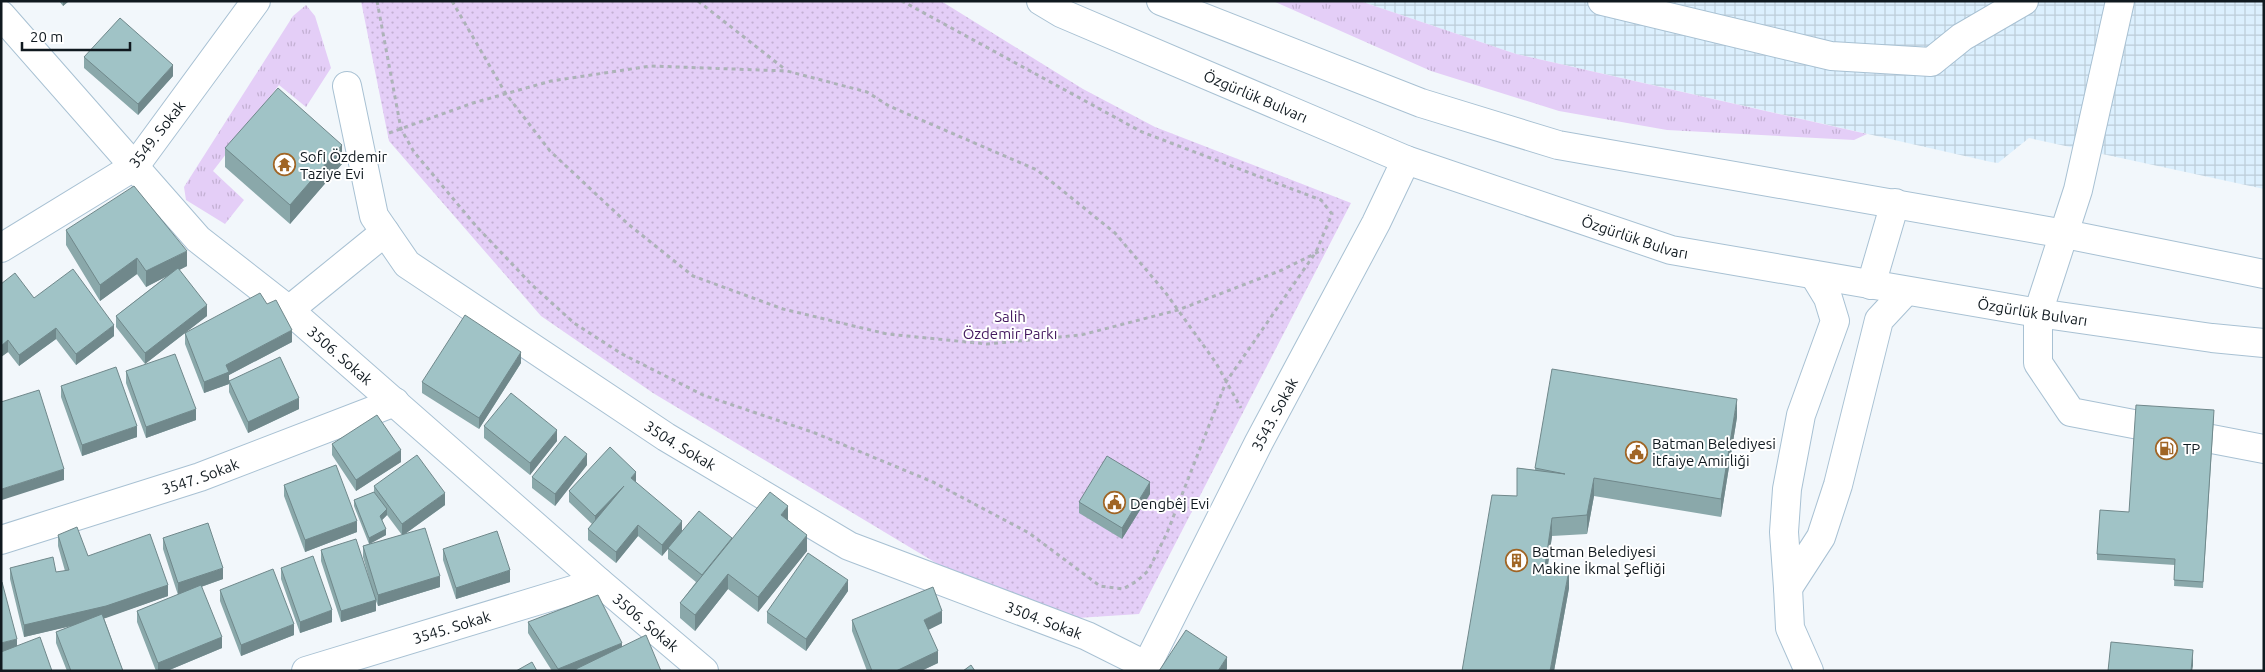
<svg xmlns="http://www.w3.org/2000/svg" width="2265" height="672" font-family="Ubuntu,sans-serif">
<style>
.industrial{fill:url(#industrial-grid)}
.grass{fill:url(#grass-tufts)}
.park{fill:url(#park-dots)}
.lines{fill:none;stroke-linecap:round;stroke-linejoin:round}
.minor-casing{stroke:#a8c1d3;stroke-width:30}
.major-casing{stroke:#a8c1d3;stroke-width:30}
.path{stroke:#adb3b8;stroke-width:3;stroke-dasharray:4 4;stroke-linecap:butt}
.minor{stroke:#fff;stroke-width:28}
.major{stroke:#fff;stroke-width:28}
.wall{fill:#8aa8aa;fill-rule:evenodd}
.shaded-wall{fill:#70888b}
.building{fill:#a0c3c6;stroke:#70888b}
.labels{text-anchor:middle;dominant-baseline:central;stroke-width:4;stroke-linejoin:round;paint-order:stroke}
.street-label{font-size:15px;fill:#10191f;stroke:#fff}
.poi-label{font-size:15px;fill:#10191f;stroke:#fff;text-anchor:start}
.park-label{font-size:15px;fill:#441a5f;stroke:#fff}
</style>
<defs>
<pattern id="industrial-grid" width="8" height="8" patternUnits="userSpaceOnUse" patternTransform="scale(1.25)"><rect width="8" height="8" fill="#dcf0fe"/><path d="M0 4h8M4 0v8" fill="none" stroke="#bccdd9"/></pattern>
<pattern id="grass-tufts" width="24" height="20" patternUnits="userSpaceOnUse" patternTransform="scale(1.25)"><rect width="24" height="20" fill="#e4cef7"/><path d="M3 7l-1-3M5 7V3M7 7l1-3M15 17l-1-3M17 17v-4M19 17l1-3" fill="none" stroke="#c3b0d3"/></pattern>
<pattern id="park-dots" width="8" height="8" patternUnits="userSpaceOnUse" patternTransform="scale(1.25)"><rect width="8" height="8" fill="#e4cef7"/><path d="M2 2h.1M6 6h.1" fill="none" stroke="#c3b0d3" stroke-width="1.8" stroke-linecap="round"/></pattern>
</defs>
<rect width="100%" height="100%" fill="#f2f7fb"/>
<path class="industrial" d="M1360 1H2264V189L2029 138 1998 163 1991 162 1516 54Z"/>
<path class="grass" d="M1273 1H1360L1516 54 1867 134 1854 140 1667 130 1559 111 1431 71Z
M306 5 315 16 331 68 306 107 279 85 213 171 244 200 225 224 186 200 184 187 293 16Z"/>
<path class="park" d="M361 1H941L1083 89 1155 127 1351 203 1139 614 1077 618 951 572 653 393 541 316 389 141Z"/>
<g class="lines">
<defs>
<g id="minor">
<path d="M1602 1 1831 56 1931 62 1962 37 2024 1"/>
<path d="M2120 1 2078 190 2038 313V363L2071 412 2264 449"/>
<path id="s1" d="M1 15 198 239 289 310 599 582 704 671"/>
<path id="s2" d="M347 86 374 216 407 264 666 437 849 546 1087 636 1147 666"/>
<path d="M1 248 135 166 256 1"/>
<path d="M1814 275 1828 298 1835 321 1801 415 1787 489 1784 532 1788 588 1821 537 1838 485 1879 320 1906 291"/>
<path d="M289 310 385 232"/>
<path id="s3" d="M1 540 200 477 395 402"/>
<path d="M1788 588 1790 628 1809 671"/>
<path id="s4" d="M306 671 599 582"/>
<path id="s5" d="M1144 671 1259 442 1376 223 1406 160"/>
</g>
<g id="major">
<path id="s6" d="M1041 1 1061 13 1406 160 1671 250 2038 313 2212 338 2264 343"/>
<path d="M1161 1 1421 103 1558 145 2065 234 2264 274"/>
<path d="M1871 285 1895 203"/>
</g>
</defs>
<use href="#minor" class="minor-casing"/>
<use href="#major" class="major-casing"/>
<path class="path" d="M377 1 401 129 414 152 476 226 532 285 574 323 622 354 703 395 815 433 933 482 1029 533 1100 586 1123 589 1137 581 1148 571 1167 533 1226 382 1316 252 1332 214 1321 200 1142 132 902 1
M452 1 506 94 550 151 628 224 693 276 783 309 887 334 987 344 1081 335 1178 310 1282 270 1324 249
M698 1 786 70
M389 133 473 103 551 81 651 66 787 71 867 92 889 106 1037 170 1115 233 1165 292 1216 363 1241 408"/>
<use href="#minor" class="minor"/>
<use href="#major" class="major"/>
</g>
<path class="wall" d="M59 1H69L63 6Z
M84 57 173 76 138 115 84 68Z
M225 148 342 164 290 224 225 167Z
M66 230 187 266 179 270 207 316 186 332 292 342 229 375V380L299 409 248 433 229 392V384L204 393 185 344V333L145 364 116 327V316L167 276 146 287 137 274 100 301 66 245Z
M1 284 34 298 114 336 76 365 56 339 19 366 8 352 1 357Z
M521 363 479 429 422 393V382Z
M126 371 196 420 146 438 126 383Z
M61 386 137 437 82 456 61 397Z
M2214 416 2203 588 2174 586 2175 565 2097 560V554L2129 512Z
M1737 417 1721 517 1594 496 1587 534 1552 536 1548 566 1569 588 1554 671 1517 496V468L1535 470V468Z
M484 426 557 441 530 475 484 438Z
M332 444 401 462 356 491 332 455Z
M587 465 555 506 532 488V477Z
M636 482 682 531 732 538 788 520 807 551 758 612 728 589 695 631 680 618V603L696 582 668 559V549L662 556 638 536 616 563 588 540V529L592 524 569 502V491Z
M284 485 357 532 305 552 284 496Z
M374 486 445 505 405 534 440 587 378 606 376 601V611L341 622 321 561V550L371 585 363 557V546L369 544 354 506V500L374 492ZM387 515 402 535 370 544 386 535 382 520Z
M1150 494 1122 539 1079 513V502Z
M58 535 88 556 168 596 104 618 123 671H67L56 643V632L74 625 24 637 10 579V568L56 572 65 571 58 546Z
M163 538 223 579 201 587 222 648 167 671H156L137 622V611L178 595 163 549Z
M443 549 510 582 456 599 443 560Z
M281 568 332 622 300 633 281 579Z
M220 590 294 635 241 656 220 601Z
M848 591 806 651 767 623V612Z
M852 620 942 623 928 630 938 663 921 671H867L852 631Z
M528 622 622 647 661 671H552L528 633Z"/>
<path class="shaded-wall" d="M63 1H69L63 6Z
M173 65V76L138 115V104Z
M342 145V164L290 224V205Z
M187 251V266L146 287V271Z
M137 258V274L100 301V285Z
M207 305V316L145 364V353Z
M114 325V336L76 365V354Z
M56 328V339L19 366V355Z
M292 330V342L229 375V384L204 393V382L226 365Z
M8 340V352L1 357V346Z
M521 352V363L479 429V418Z
M299 398V409L248 433V422Z
M1737 399V417L1721 517V499Z
M196 409V420L146 438V427Z
M137 426V437L82 456V445Z
M557 430V441L530 475V463Z
M401 450V462L356 491V480Z
M587 454V465L555 506V494Z
M64 469V480L2 500V489Z
M636 472V483L631 478Z
M1594 478V496L1587 534V515Z
M1150 482V494L1122 539V528Z
M624 486 595 527V516Z
M445 493V505L402 536V524Z
M788 506V521L781 515Z
M387 509V515L380 522V516Z
M1552 518V536L1545 584V566Z
M357 521V532L305 552V540Z
M682 521V532L662 556V545Z
M638 525V536L616 563V552Z
M386 529V535L369 544V538Z
M807 535V551L758 612V597Z
M223 568V579L178 595V583Z
M510 570V582L456 599V588Z
M1569 570V588L1554 671H1550Z
M728 574V589L695 631V615Z
M440 576V587L378 606V595Z
M848 580V591L806 651V639Z
M168 585V596L106 618 24 637V625Z
M376 600V611L341 622V611Z
M332 610V622L300 633V622Z
M942 611V623L924 632V620Z
M294 624V635L241 656V645Z
M222 637V648L167 671H158V663Z
M17 639V650L1 654V643Z
M622 643V654L576 669V671H558V669Z
M2193 650V666L2192 671H2191Z
M938 651V663L921 671H896Z
M1227 657V669L1226 671H1218Z"/>
<path class="building" d="M120 18 173 65 138 104 84 57Z
M278 88 342 145 290 205 225 148Z
M134 186 187 251 146 271 137 258 100 285 66 230Z
M178 268 207 305 145 353 116 316Z
M73 269 114 325 76 354 56 328 19 355 8 340 1 346V284L15 273 34 298Z
M260 293 267 304 276 300 292 330 226 365 229 372 204 382 185 333Z
M465 315 521 352 479 418 422 382Z
M175 354 196 409 146 427 126 371Z
M280 357 299 398 248 422 229 381Z
M116 367 137 426 82 445 61 386Z
M1552 369 1737 399 1721 499 1594 478 1587 515 1552 518 1545 566 1569 570 1550 671H1462L1492 495 1517 496V468L1565 474 1535 468Z
M39 390 64 469 2 489 1 487V402Z
M511 393 557 430 530 463 484 426Z
M2136 405 2214 410 2203 582 2174 580 2175 559 2097 554 2100 510 2129 512Z
M377 415 401 450 356 480 332 444Z
M565 436 587 454 555 494 532 477Z
M610 447 636 472 631 478 682 521 662 545 638 525 616 552 588 529 624 486 595 516 569 491Z
M417 455 445 493 402 524 374 486Z
M1107 456 1150 482 1122 528 1079 502Z
M336 465 357 521 305 540 284 485Z
M374 492 387 509 380 516 386 529 369 538 354 500Z
M770 492 788 506 781 515 807 535 758 597 728 574 695 615 680 603Z
M699 511 732 538 702 575 668 548Z
M208 523 223 568 178 583 163 538Z
M77 527 88 556 150 534 168 585 106 606 24 625 10 568 53 557 56 572 69 570 58 535Z
M425 528 440 576 378 595 363 546Z
M497 531 510 570 456 588 443 549Z
M356 539 376 600 341 611 321 550Z
M808 553 848 580 806 639 767 612Z
M313 556 332 610 300 622 281 568Z
M273 569 294 624 241 645 220 590Z
M1 582H2L17 639 1 643Z
M201 585 222 637 158 663 137 611Z
M933 587 942 611 924 620 938 651 896 671H872L852 620Z
M598 595 622 643 558 669 528 622Z
M102 614 123 671H71L56 632Z
M1186 630 1227 657 1218 671H1159Z
M646 635 661 671H577L576 669Z
M40 637 52 671H1V652Z
M2111 642 2193 650 2191 671H2108Z
M532 662 537 671H516Z
M971 665 975 671H963Z"/>
<defs>
<symbol id="temple-ring" viewBox="-11 -11 22 22"><circle r="9.5" fill="#fff" stroke="#a06525" stroke-width="1.5"/><path d="M0-6L5-2H3V0L6.5 2.5H4V6H1.5V3h-3V6H-4V2.5H-6.5L-3 0V-2H-5Z" fill="#a06525"/></symbol>
<symbol id="fuel-ring" viewBox="-11 -11 22 22"><circle r="9.5" fill="#fff" stroke="#a06525" stroke-width="1.5"/><path d="M-5.5-6h7V0h2V4h1.3V-2.5L3-4.5l.8-.8L6-3V5H2.5V1h-1V6h-7ZM-4.2-4.7v3.2H.2V-4.7Z" fill="#a06525"/></symbol>
<symbol id="civic-ring" viewBox="-11 -11 22 22"><circle r="9.5" fill="#fff" stroke="#a06525" stroke-width="1.5"/><path d="M-.6-6.5H3V-4.5H.6V-3L4-1V1h2V6H-6V1h2V-1L-.6-3ZM-1.2 2.5V6h2.4V2.5Z" fill="#a06525"/></symbol>
<symbol id="building-ring" viewBox="-11 -11 22 22"><circle r="9.5" fill="#fff" stroke="#a06525" stroke-width="1.5"/><path d="M-4-6H4V6H1V3H-1V6H-4ZM-2.5-4.3h1.7v1.8h-1.7ZM.8-4.3h1.7v1.8H.8ZM-2.5-1h1.7V.8h-1.7ZM.8-1h1.7V.8H.8Z" fill="#a06525"/></symbol>
</defs>
<g fill-rule="evenodd">
<use href="#temple-ring" x="272" y="152" width="25" height="25"/>
<use href="#fuel-ring" x="2154" y="436" width="25" height="25"/>
<use href="#civic-ring" x="1624" y="440" width="25" height="25"/>
<use href="#civic-ring" x="1102" y="490" width="25" height="25"/>
<use href="#building-ring" x="1504" y="548" width="25" height="25"/>
</g>
<g class="labels">
<g class="street-label">
<text stroke="none"><textPath href="#s6" startOffset="235">Özgürlük Bulvarı</textPath></text>
<text transform="translate(157 134) rotate(-52)">3549. Sokak</text>
<text stroke="none"><textPath href="#s6" startOffset="640">Özgürlük Bulvarı</textPath></text>
<text stroke="none"><textPath href="#s6" startOffset="1045">Özgürlük Bulvarı</textPath></text>
<text stroke="none"><textPath href="#s1" startOffset="482">3506. Sokak</textPath></text>
<text stroke="none"><textPath href="#s5" startOffset="288">3543. Sokak</textPath></text>
<text stroke="none"><textPath href="#s2" startOffset="519">3504. Sokak</textPath></text>
<text stroke="none"><textPath href="#s3" startOffset="209">3547. Sokak</textPath></text>
<text stroke="none"><textPath href="#s2" startOffset="924">3504. Sokak</textPath></text>
<text stroke="none"><textPath href="#s1" startOffset="888">3506. Sokak</textPath></text>
<text stroke="none"><textPath href="#s4" startOffset="152">3545. Sokak</textPath></text>
</g>
<g class="poi-label">
<text x="300" y="156">Sofi Özdemir<tspan x="300" dy="17">Taziye Evi</tspan></text>
<text x="1652" y="443">Batman Belediyesi<tspan x="1652" dy="17">İtfaiye Amirliği</tspan></text>
<text x="2183" y="448">TP</text>
<text x="1130" y="503">Dengbêj Evi</text>
<text x="1532" y="551">Batman Belediyesi<tspan x="1532" dy="17">Makine İkmal Şefliği</tspan></text>
</g>
<g class="park-label">
<text x="1010" y="316">Salih<tspan x="1010" dy="17">Özdemir Parkı</tspan></text>
</g>
</g>
<rect width="2265" height="672" fill="none" stroke="#10191f" stroke-width="5"/>
<path d="M22 42v8h108v-8" fill="none" stroke="#10191f" stroke-width="2.5"/>
<text x="30" y="42" font-size="15" fill="#10191f" stroke="#ffffff" stroke-width="4" paint-order="stroke">20 m</text>
</svg>
